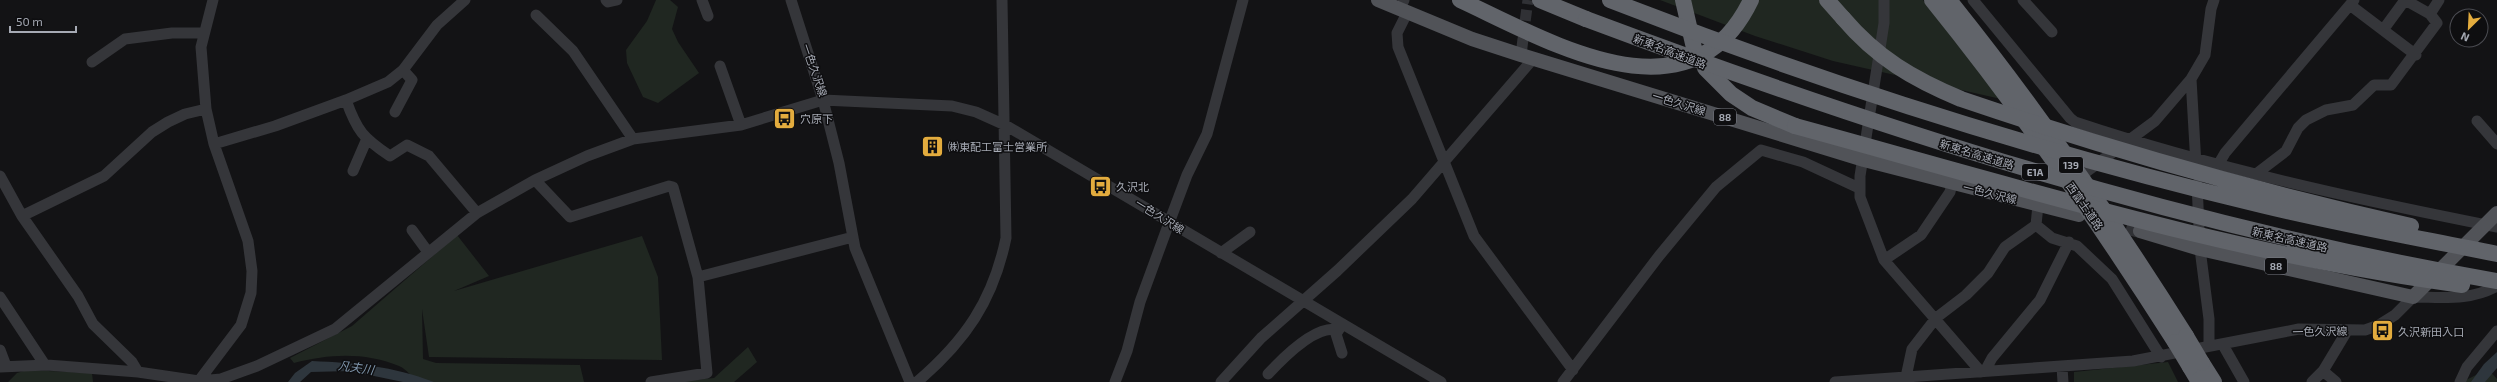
<svg xmlns="http://www.w3.org/2000/svg" width="2497" height="382" font-family="'Exo 2','Noto Sans JP',sans-serif">
<style>
.green{fill:#202721}
.water{fill:#2e363d}
.lines{fill:none;stroke-linecap:round;stroke-linejoin:round}
.minor-tunnel{stroke:#303135;stroke-width:11;stroke-dasharray:11 5.5;stroke-linecap:butt}
.major-tunnel{stroke:#303135;stroke-width:14;stroke-dasharray:14 7;stroke-linecap:butt}
.minor{stroke:#35363a;stroke-width:11}
.major{stroke:#515358;stroke-width:14}
.highway{stroke:#61646a;stroke-width:16}
.highway-bridge{stroke:#61646a;stroke-width:16}
.labels{text-anchor:middle;dominant-baseline:central;stroke-width:3;stroke-linejoin:round;paint-order:stroke}
.shield{fill:#0e0e10;stroke:#787b83;stroke-width:1}
.shield-label{font-size:10px;font-weight:bold;fill:#a6aab4}
.street-label{font-size:11px;fill:#a6aab4;stroke:#0e0e10}
.poi-label{font-size:11px;fill:#a6aab4;stroke:#0e0e10;text-anchor:start}
.water-label{font-size:12px;font-style:italic;fill:#8097ad;stroke:#0e0e10}
</style>
<rect width="100%" height="100%" fill="#131315"/>
<path class="green" d="M656 0H670L678 7 672 29 678 42 699 73 658 103 643 97 627 63 626 50 647 21Z
M1660 0H1923L2001 99 1833 61 1755 36Z
M457 235 489 276 454 291 642 236 658 277 662 360 429 357 422 309 423 359 436 363 580 365 584 382H418C412 377 406 369 399 366 364 352 330 354 294 363L290 358 352 326Z
M748 347 757 362 734 382H675L714 378Z
M2168 362 2178 382H2074V372Z
M2488 369 2497 379V382H2462Z
M27 370 92 373 93 382H8L17 373Z"/>
<path class="water" d="M2497 352V368L2485 382H2471L2484 364Z
M312 361C356 363 392 366 434 382H403L350 371 311 372 300 382H288L295 373Z"/>
<g class="lines">
<path class="minor-tunnel" d="M1523 37 1528 0"/>
<path class="major-tunnel" d="M2106 222 2140 231"/>
<path class="minor" d="M606 0 608 2 617 0
M702 0 708 16
M791 0 823 100 952 106 976 112 1005 125 1441 382
M1884 0V23L1860 176V197L1884 260 1981 372
M1973 0 2070 118 2075 122C2213 168 2355 199 2497 227
M2023 0 2052 32
M2405 0 2430 14 2439 0
M2350 5 2416 55
M1400 9 1404 0
M1407 13 1397 33 1398 47 1474 236 1573 370
M536 15 573 51 633 139
M2383 30 2405 0
M1521 55 1523 39
M92 62 125 39 172 33H204
M720 66 741 125
M2191 79 2196 165
M346 100C357 131 363 138 390 156L407 145 429 156 477 213
M395 112 412 80 403 70
M2477 121 2497 144
M214 144 275 126 346 100 388 82 403 70 437 25 465 0
M2218 165 2225 153 2354 0
M353 171 366 141
M2086 172 2155 121 2191 79 2205 55 2211 9 2214 0
M2256 174 2286 151 2298 128 2306 120 2326 110 2353 105 2374 85H2391L2437 23 2430 14
M0 176 22 216 78 296 93 324 132 362 138 372
M535 180 570 217 669 186 673 187 698 277 853 237
M2197 184 2200 249 2209 319V346
M2038 205 2036 225 2052 238 2077 246 2112 279 2161 357
M22 216 104 176 152 132 168 122 185 114 206 109
M412 230 428 252
M1221 253 1250 232
M1884 260 1921 235 1950 192 1952 183
M0 297 45 365
M1341 326 1336 334 1342 353
M2223 345 2244 382
M0 350 6 366
M0 367 47 365 138 372 199 381 221 379 257 366 335 329 477 213 535 180 587 156 633 139 741 125 823 100 839 163 855 248 910 382
M2062 367 2063 382
M1985 371 1992 358 2040 300 2069 242
M2323 371 2336 382
M1268 374C1282 359 1316 324 1338 330
M1906 377 1912 349 1936 318 1966 295 1988 273 2005 247 2036 225
M198 382 241 325 251 293 252 271 248 241 214 144 206 109 201 47 213 0
M651 382 707 373 698 277
M917 382C965 341 993 301 1006 238L1002 0
M1115 382 1127 351 1140 302 1169 223 1187 175 1207 134 1243 0
M1221 382 1261 338 1337 271 1412 199 1533 59
M1563 382 1659 256 1716 187 1761 150 1803 162 1859 188
M1835 382 2133 361 2299 329 2365 330 2379 325 2395 315 2413 297C2443 297 2470 301 2497 286
M2312 382 2323 371 2347 331
M2460 382 2467 367 2497 331"/>
<path class="major" d="M1378 0 1472 39 1521 55 1864 160 2079 215
M2140 231 2200 249 2413 297 2497 213"/>
<path class="highway" d="M1460 0C1549 41 1690 127 1751 0
M1540 0 1586 19
M1683 0 1694 48
M1827 0 1843 18
M1932 0C2020 109 2100 224 2175 342
M1949 0C2035 107 2113 220 2186 336
M1705 68 1731 94 1752 108 1795 126
M2202 363 2214 382
M2190 367 2199 382"/>
<path class="highway-bridge" d="M1610 0C1822 83 2039 152 2261 205 2339 224 2418 238 2497 254
M1843 18C1877 58 1913 79 1961 99 2108 149 2259 192 2411 226
M1586 19C1882 130 2185 227 2497 281
M1795 126C2015 186 2235 255 2462 285
M2186 336 2202 363
M2175 342 2190 367"/>
</g>
<defs>
<symbol id="bus-square" viewBox="-11 -11 22 22"><rect x="-9" y="-9" width="18" height="18" rx="4" fill="#e3ac3e" stroke="#0e0e10"/><path d="M-5-6H5V4H4V6H2V4H-2V6H-4V4H-5ZM-3.5-4V0h7V-4ZM-3.5 1.2v1.5H-2V1.2ZM2 1.2v1.5H3.5V1.2Z" fill="#111"/></symbol>
<symbol id="building-square" viewBox="-11 -11 22 22"><rect x="-9" y="-9" width="18" height="18" rx="4" fill="#e3ac3e" stroke="#0e0e10"/><path d="M-4-6H4V6H1V3H-1V6H-4ZM-2.5-4.3h1.7v1.8h-1.7ZM.8-4.3h1.7v1.8H.8ZM-2.5-1h1.7V.8h-1.7ZM.8-1h1.7V.8H.8Z" fill="#111"/></symbol>
</defs>
<g fill-rule="evenodd">
<use href="#bus-square" x="772" y="106" width="25" height="25"/>
<use href="#building-square" x="920" y="134" width="25" height="25"/>
<use href="#bus-square" x="1088" y="174" width="25" height="25"/>
<use href="#bus-square" x="2370" y="318" width="25" height="25"/>
</g>
<g class="labels">
<g class="shield">
<rect x="1714" y="109" width="22" height="16" rx="3"/>
<rect x="2059" y="157" width="24" height="16" rx="3"/>
<rect x="2022" y="164" width="26" height="16" rx="3"/>
<rect x="2265" y="258" width="22" height="16" rx="3"/>
</g>
<g class="shield-label">
<text x="1725" y="117">88</text>
<text x="2071" y="165">139</text>
<text x="2035" y="172">E1A</text>
<text x="2276" y="266">88</text>
</g>
<g class="street-label">
<text transform="translate(1670 51) rotate(21)">新東名高速道路</text>
<text transform="translate(815 70) rotate(71)">一色久沢線</text>
<text transform="translate(1679 103) rotate(17)">一色久沢線</text>
<text transform="translate(1977 154) rotate(17)">新東名高速道路</text>
<text transform="translate(1990 193) rotate(14)">一色久沢線</text>
<text transform="translate(2085 206) rotate(55)">西富士道路</text>
<text transform="translate(1160 216) rotate(32)">一色久沢線</text>
<text transform="translate(2290 239) rotate(13)">新東名高速道路</text>
<text transform="translate(2320 331) rotate(-1)">一色久沢線</text>
</g>
<g class="poi-label">
<text x="800" y="118">穴原下</text>
<text x="948" y="146">㈱東配工富士営業所</text>
<text x="1116" y="186">久沢北</text>
<text x="2398" y="331">久沢新田入口</text>
</g>
<g class="water-label">
<text transform="translate(356 367) rotate(8)">凡夫川</text>
</g>
</g>
<g transform="translate(2469 28) rotate(204)"><circle r="19" fill="#0e0e10" stroke="#4b4c52"/>
<path d="M0-3L7 15L0 10L-7 15Z" fill="#e3ac3e"/>
<text y="-6" font-size="11" font-weight="bold" text-anchor="middle" fill="#a6aab4">N</text>
</g>
<path d="M10 26v6h66v-6" fill="none" stroke="#a6aab4" stroke-width="2"/>
<text x="16" y="26" font-size="12" fill="#a6aab4" stroke="#0e0e10" stroke-width="3" paint-order="stroke">50 m</text>
</svg>
